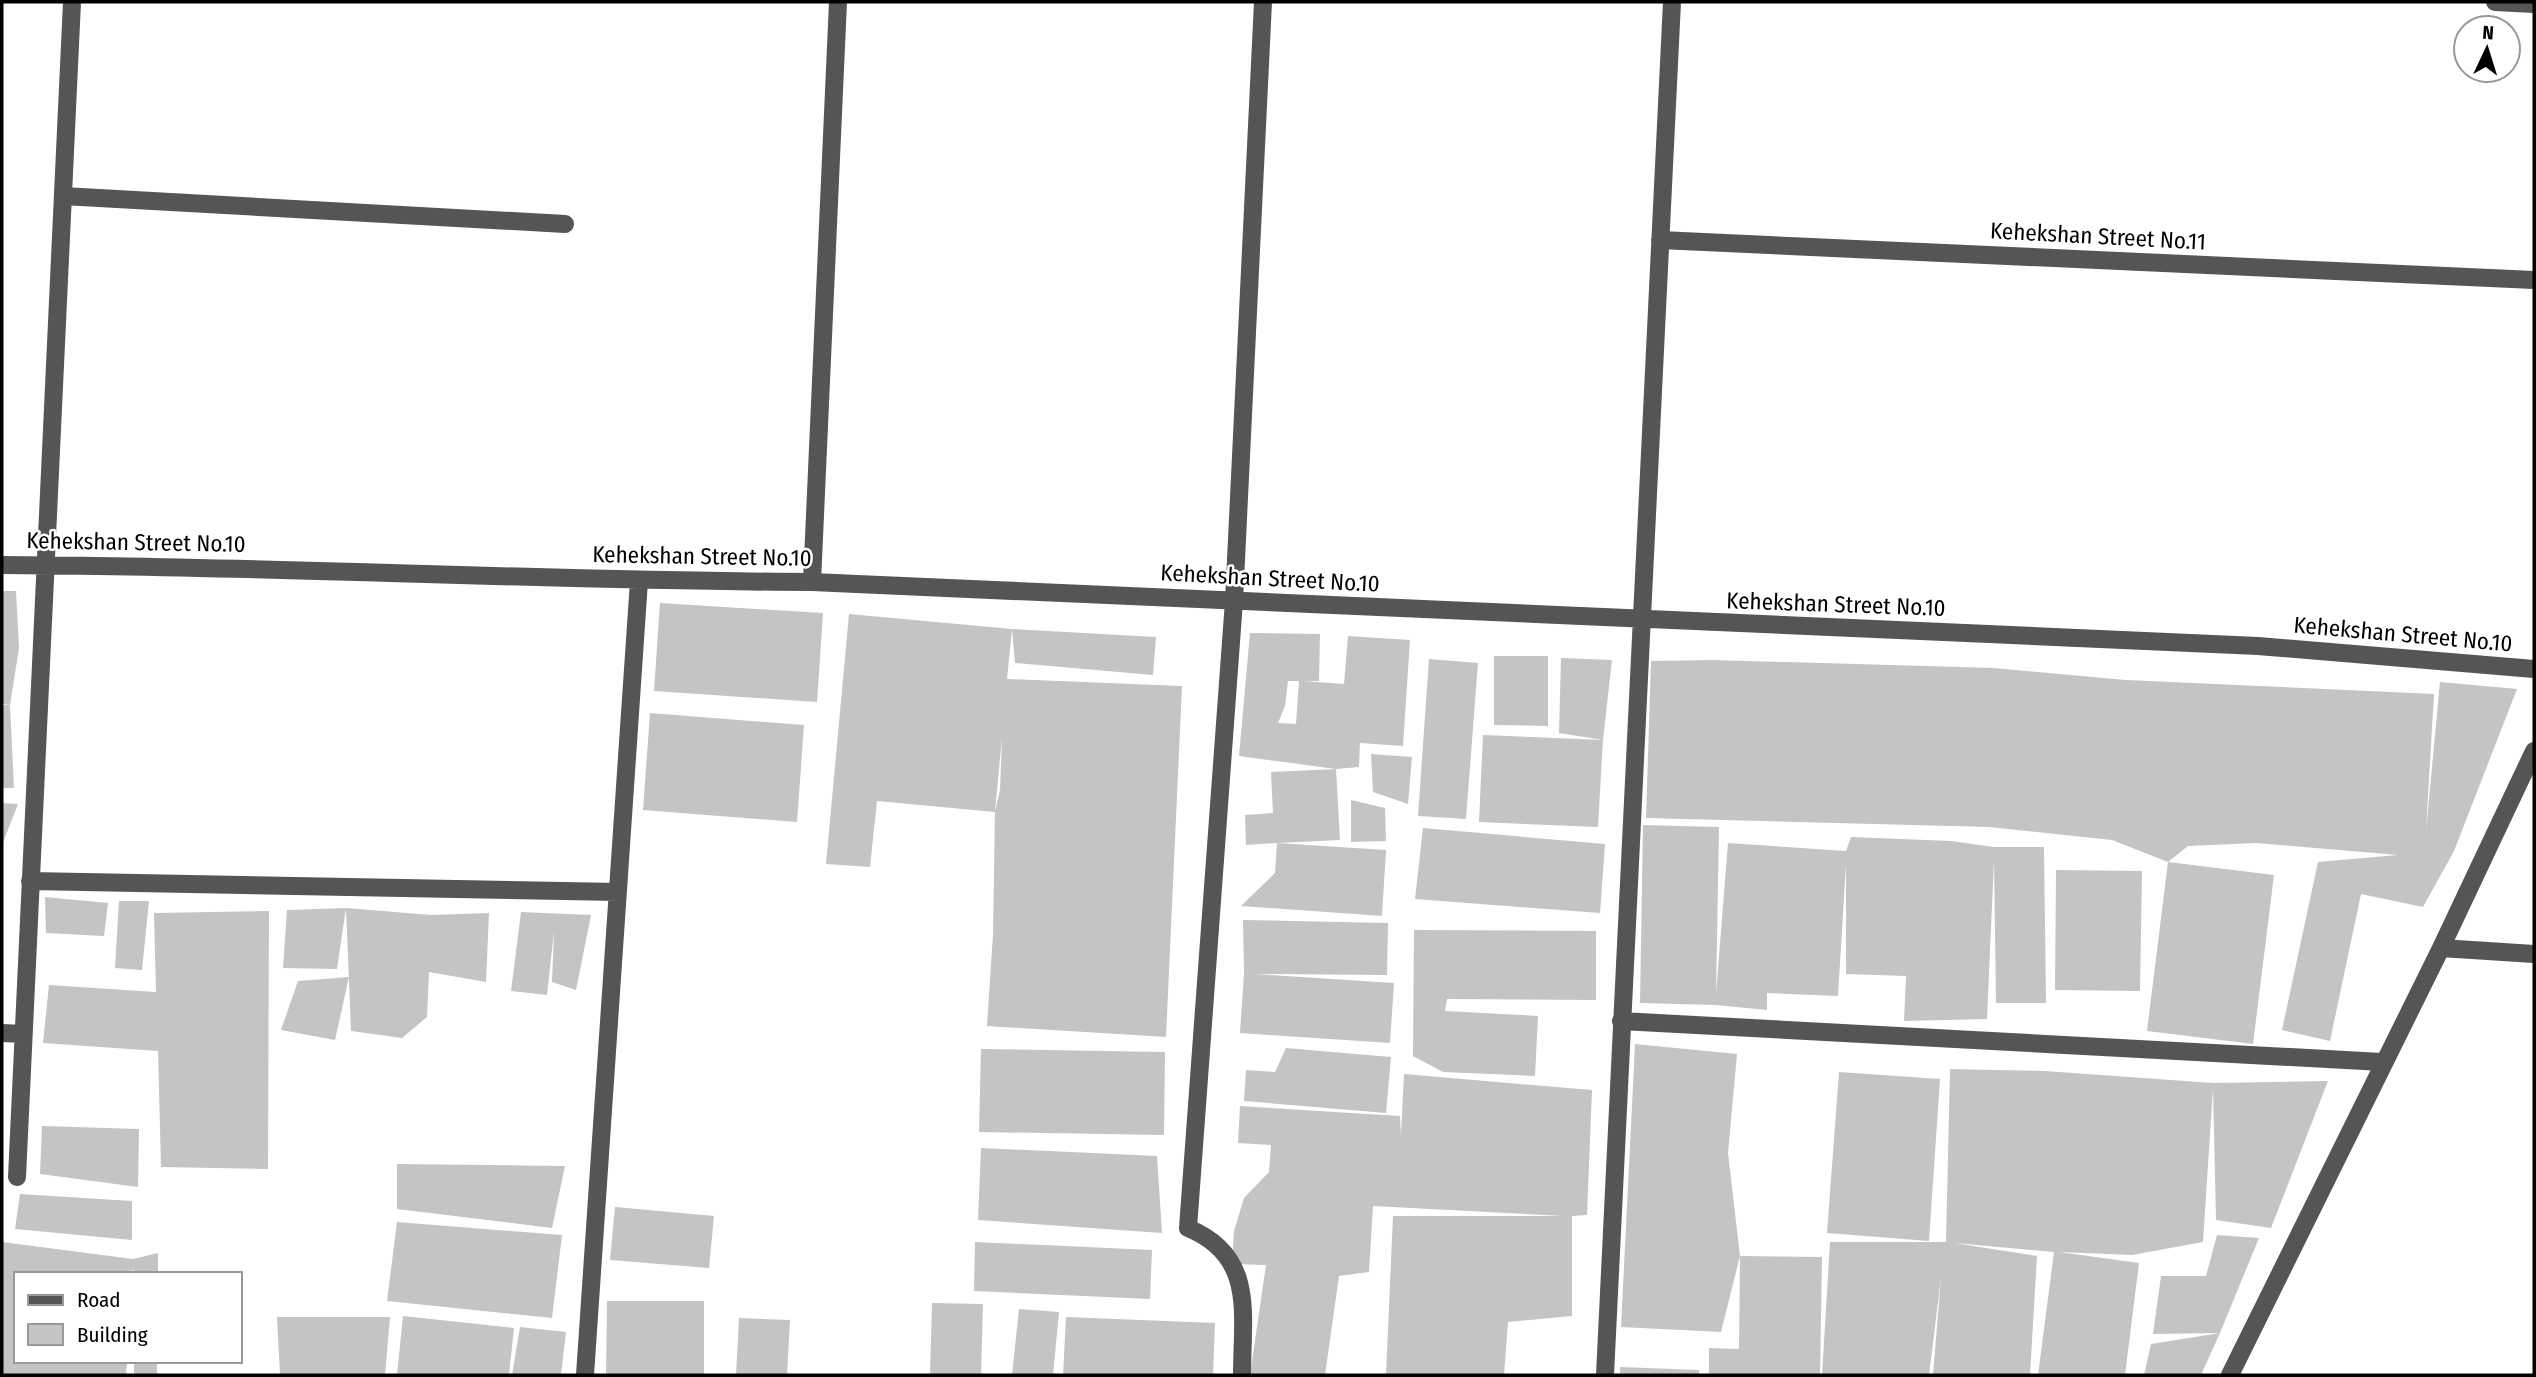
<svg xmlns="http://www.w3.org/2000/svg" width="2536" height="1377" font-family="'Fira Sans Condensed',sans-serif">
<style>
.building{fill:#c4c4c4;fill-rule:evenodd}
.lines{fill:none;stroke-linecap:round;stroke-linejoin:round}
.minor{stroke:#555;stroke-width:18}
.labels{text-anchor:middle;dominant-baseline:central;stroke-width:5;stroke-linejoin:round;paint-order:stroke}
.street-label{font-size:23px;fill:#000;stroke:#fff}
</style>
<rect width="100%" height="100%" fill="#fff"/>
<path class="building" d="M2 591H16L19 648 10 705 14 788H2V705H10L2 704Z
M660 603 823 613 817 702 654 691Z
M849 614 1012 629 1007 679 1182 686 1166 1037 987 1026 993 934 995 812 877 801 870 867 826 864ZM1002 737 1000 790 995 812Z
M1012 629 1156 637 1153 675 1015 663Z
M1250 633 1320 634 1319 681H1304L1344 684 1348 636 1410 640 1403 746 1360 743 1359 767 1336 769 1340 840 1277 843 1386 850 1382 916 1241 906 1275 873 1277 843 1246 845 1245 815 1273 813 1271 772 1336 769 1239 756ZM1288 681H1299L1296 724 1278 723 1285 706Z
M1494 656H1548V726L1494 725Z
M1561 658 1612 660 1603 740 1598 827 1479 822 1483 735 1603 740 1559 733Z
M1429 659 1478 663 1466 819 1418 816Z
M1713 660 1994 668 2126 680 2434 694 2426 831 2440 682 2517 689 2454 851 2423 907 2361 894 2330 1041 2282 1030 2318 862 2398 855 2256 843 2188 846 2168 862 2112 840 1989 827 1646 818 1651 661Z
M650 713 804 725 797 822 643 810Z
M1371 754 1412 757 1408 804 1373 792Z
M1351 800 1385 808 1386 841 1351 842Z
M2 803 18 804 2 845Z
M1643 825 1719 827 1716 994 1728 843 1846 851 1851 837 1951 841 1994 847H2044L2046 1003H1996L1994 860 1987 1019 1904 1021 1906 976 1846 974V864L1838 996 1767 993V1010L1716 1005 1640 1003Z
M1423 828 1605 844 1600 913 1415 899Z
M2168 862 2274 875 2253 1044 2147 1031Z
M2056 870 2142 871 2140 991 2055 990Z
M45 897 108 903 104 936 46 933Z
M119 901H149L142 970 115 968Z
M346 908 431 915 489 913 486 982 429 972 427 1017 402 1038 351 1031 346 908 337 969 283 968 287 910Z
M269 911 268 1169 161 1167 158 1051 43 1043 49 985 156 992 154 913Z
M521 912 591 915 576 990 552 982 554 931 547 995 511 991Z
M1243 920 1388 923 1387 975 1254 974 1394 983 1390 1043 1240 1033 1244 973Z
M1414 930 1596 931V1000L1447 999 1445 1011 1538 1016 1535 1076 1443 1072 1413 1056Z
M349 977 335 1040 281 1030 298 981Z
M1635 1044 1737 1054 1728 1153 1740 1256 1822 1257 1820 1375H1709V1348L1739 1349 1740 1256 1721 1332 1621 1327Z
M1286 1048 1391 1057 1386 1113 1244 1101 1246 1070 1275 1072Z
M981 1049 1165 1052 1164 1135 979 1132Z
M1950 1069 2045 1071 2213 1083 2328 1081 2271 1228 2216 1220 2213 1088 2203 1242 2132 1255 2059 1252 2139 1263 2125 1375H2038L2054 1252 1954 1243 2037 1256 2030 1375H1933L1941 1278 1929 1375H1822L1830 1242H1946Z
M1839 1072 1940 1079 1929 1241 1827 1233Z
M1404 1074 1592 1090 1587 1215 1572 1216V1316L1508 1322 1504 1375H1386L1393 1216H1563L1373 1206 1369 1272 1339 1276 1325 1375H1250L1266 1265 1232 1264 1234 1231 1244 1198 1269 1172 1271 1145 1238 1143 1240 1106 1400 1116 1401 1135Z
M42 1126 139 1129 138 1187 40 1174Z
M981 1148 1157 1156 1162 1233 978 1220Z
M397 1164 565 1166 552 1228 397 1209Z
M20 1194 132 1201V1240L15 1229Z
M615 1207 714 1216 709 1268 610 1260Z
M397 1222 562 1235 552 1318 387 1301Z
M2217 1235 2259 1238 2220 1333 2153 1334 2161 1276H2206Z
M2 1242 133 1259 158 1253V1274H133L132 1266V1274H16V1361H127L126 1375H2Z
M975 1242 1152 1250 1150 1299 974 1291Z
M607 1301H704V1375H606Z
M932 1303 983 1304 981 1375H930Z
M1019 1309 1059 1312 1053 1375H1012Z
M403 1316 514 1328 509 1375H397Z
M277 1317H390L385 1375H280Z
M1066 1317 1215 1323 1213 1375H1063Z
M739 1318 790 1320 787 1375H736Z
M520 1327 566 1332 561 1375H512Z
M2220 1333 2201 1375H2144L2151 1344Z
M134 1361H157V1375H134Z
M1620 1367 1699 1370V1375H1620Z"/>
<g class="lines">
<path class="minor" d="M2495 2 2534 4
M63 196 565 224
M1660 240 2534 280
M2 565C272 566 542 581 812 582L2258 646 2534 669
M812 582 838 2
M30 881 618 892
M2441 948 2534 954
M1621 1021 2382 1062
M2 1033 23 1034
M17 1177 72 2
M585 1375 639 581
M1242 1375C1242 1314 1256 1256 1188 1228L1234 601 1263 2
M1605 1375 1672 2
M2230 1375 2441 948 2534 751"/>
</g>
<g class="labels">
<g class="street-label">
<text transform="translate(2098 236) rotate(3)">Kehekshan Street No.11</text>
<text transform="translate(136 542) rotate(1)">Kehekshan Street No.10</text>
<text transform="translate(702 556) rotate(1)">Kehekshan Street No.10</text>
<text transform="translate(1270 578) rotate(3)">Kehekshan Street No.10</text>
<text transform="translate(1836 604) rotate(2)">Kehekshan Street No.10</text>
<text transform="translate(2403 634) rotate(5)">Kehekshan Street No.10</text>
</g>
</g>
<rect width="2536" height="1377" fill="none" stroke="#000000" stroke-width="7"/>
<rect x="14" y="1272" width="228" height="91" fill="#ffffff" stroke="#999999" stroke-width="2"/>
<rect x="28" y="1295" width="35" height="10" fill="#555555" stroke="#999999" stroke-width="2"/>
<text x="77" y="1307" font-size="21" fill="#000000">Road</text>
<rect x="28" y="1324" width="35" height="21" fill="#c4c4c4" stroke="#999999" stroke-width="2"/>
<text x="77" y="1342" font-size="21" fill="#000000">Building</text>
<g transform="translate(2487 49) rotate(4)"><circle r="33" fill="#ffffff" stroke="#999999" stroke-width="2"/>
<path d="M0-5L12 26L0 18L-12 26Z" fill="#000000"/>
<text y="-10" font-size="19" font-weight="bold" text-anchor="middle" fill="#000000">N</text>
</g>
</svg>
